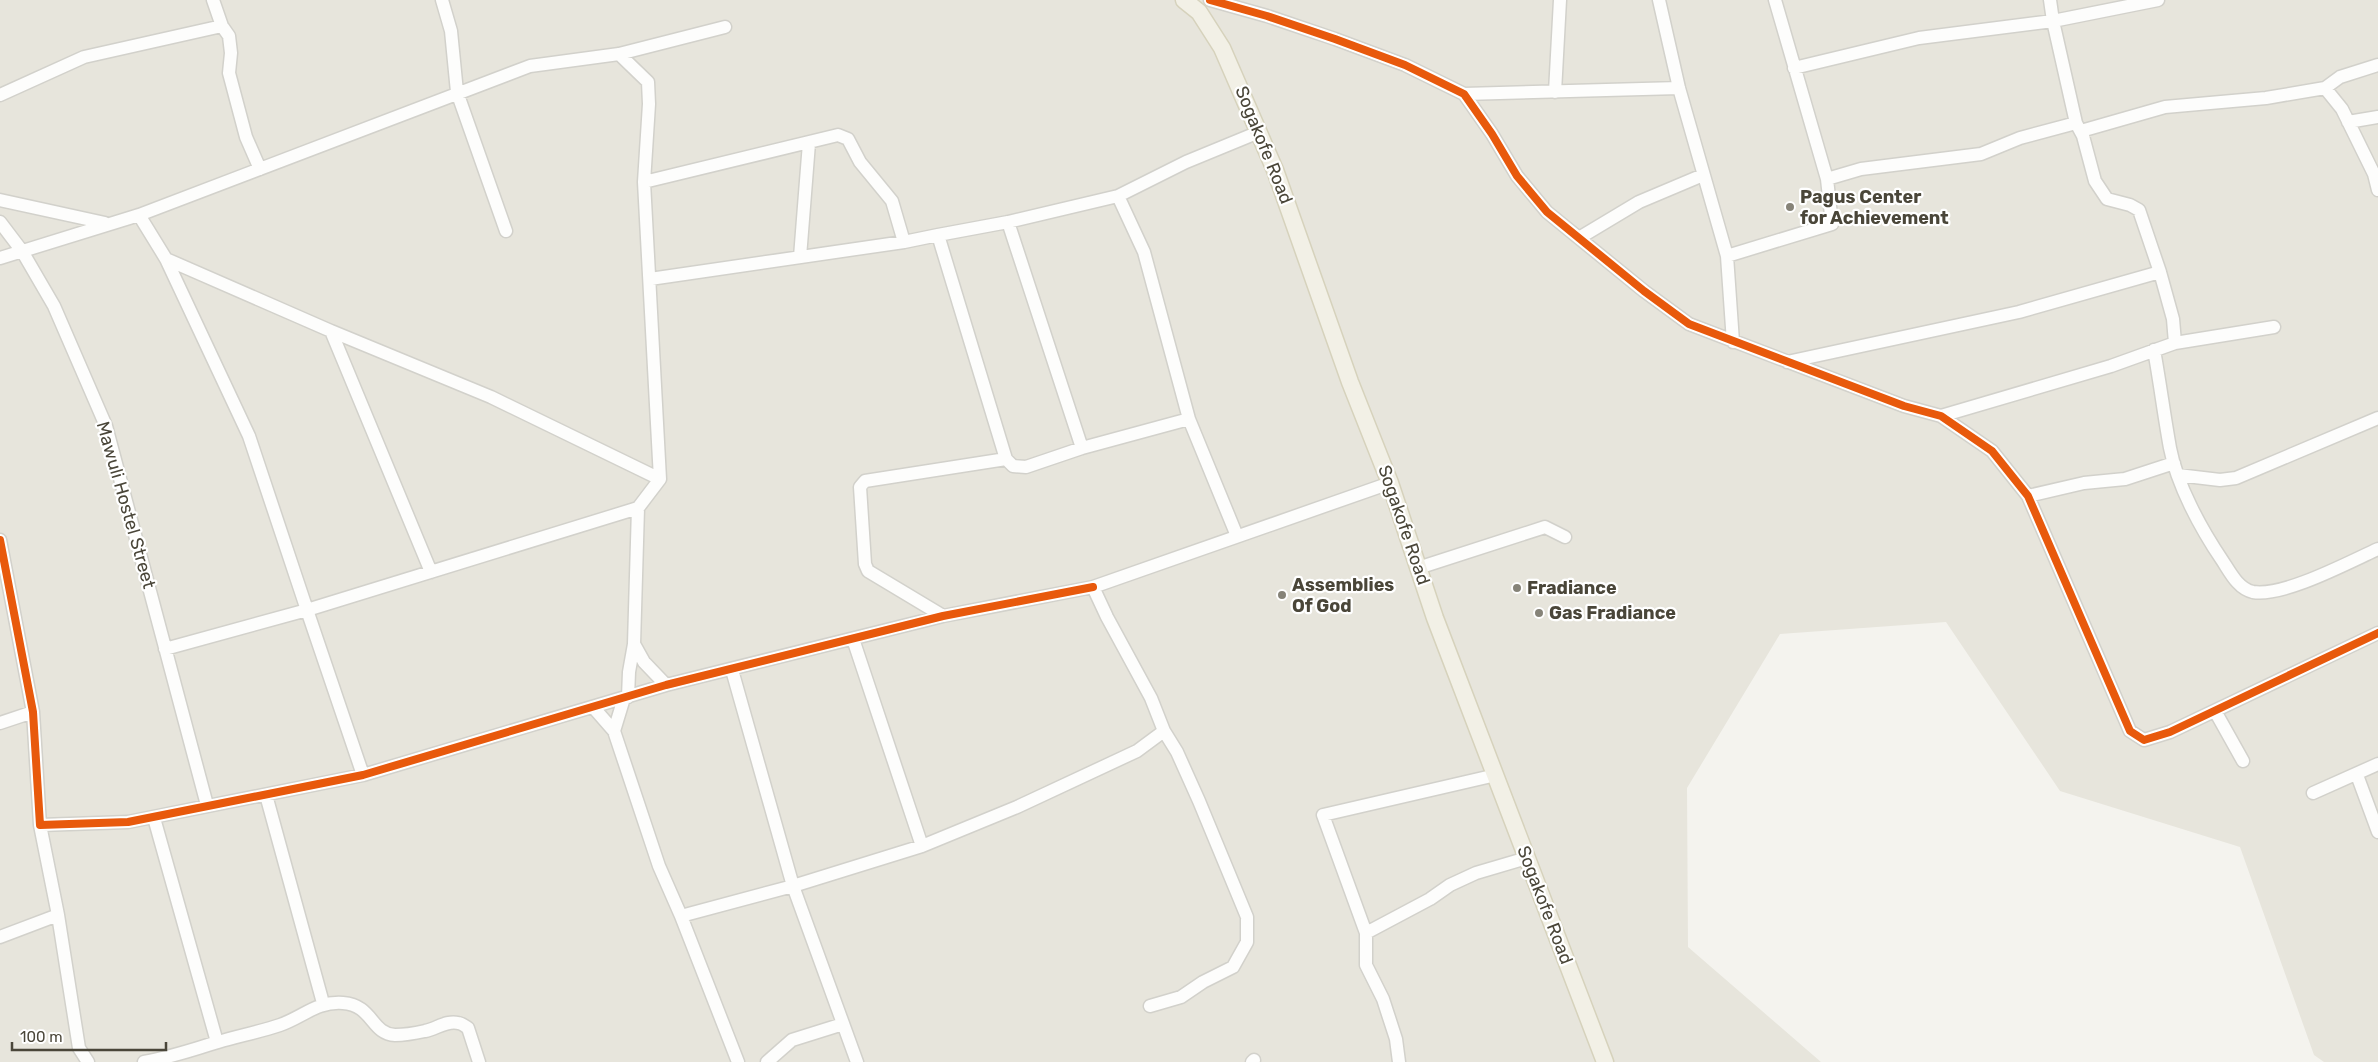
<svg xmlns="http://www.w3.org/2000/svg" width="2378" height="1062" font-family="Rubik,sans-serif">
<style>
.residential{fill:#e7e5dc}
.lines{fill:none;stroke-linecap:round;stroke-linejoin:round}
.minor-casing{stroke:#d2d1cb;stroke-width:15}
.major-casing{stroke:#d6d2bc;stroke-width:19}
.minor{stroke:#fdfdfc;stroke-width:12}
.major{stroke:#f2f0e6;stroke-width:16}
.cycleway-casing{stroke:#fff;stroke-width:11}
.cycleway{stroke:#e8590c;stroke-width:8}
.poi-dot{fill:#868378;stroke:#fff;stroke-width:2}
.labels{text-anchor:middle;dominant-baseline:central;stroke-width:4.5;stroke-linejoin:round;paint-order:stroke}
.street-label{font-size:18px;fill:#4a4639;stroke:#fff}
.poi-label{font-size:18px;font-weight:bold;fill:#4a4639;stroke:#fff;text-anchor:start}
</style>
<rect width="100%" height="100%" fill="#f4f3ee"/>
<path class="residential" d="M0 0H2378V1062H2324L2314 1055 2240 847 2060 791 1946 622 1780 634 1687 788 1688 947 1821 1062H0Z"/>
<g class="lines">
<defs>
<path id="minor" d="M213 0 222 26 229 36 231 53 229 73 246 137 260 169
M442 0 451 31 457 92 506 231
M1210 0 1267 16 1335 39 1405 65 1464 94 1492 134 1517 176 1547 212 1644 291 1689 324 1904 406 1941 416 1992 451 2028 496 2130 731 2144 740 2170 732 2378 633
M1659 0 1679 88 1727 256 1733 342
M1775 0 1827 179
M2050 0 2053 21 2076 123 2083 136 2095 181 2107 199 2130 205 2139 210 2160 272
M1794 68 1919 38 2053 21 2158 0
M2325 88 2342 109 2374 174 2378 190
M1555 92 1560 0
M1464 94 1679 88
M0 95 84 57 222 26
M2348 122 2378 117
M2081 131 2165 107 2266 98 2325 88 2340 77 2378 65
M644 182 838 135 848 139 860 162 892 201 904 242
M1118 196 1144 252 1189 419 1237 536
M0 200 105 223
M139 215 166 259 249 436 307 610 165 649
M0 222 22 251 54 306 106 426 207 805
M1008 222 1082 448
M938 235 1008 222 1118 196 1186 162 1259 132
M1579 238 1639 202 1703 175
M1727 256 1832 224 1827 179 1861 169 1981 154 2020 138 2076 123
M800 257 809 143
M0 258 139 215 530 66 619 54 725 27
M166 259 331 331
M650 279 904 242 938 235 1006 459 1013 466 1026 467 1082 448 1189 419
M2154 350C2160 383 2164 415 2170 448 2177 485 2201 529 2222 560 2230 572 2238 589 2253 592 2284 597 2349 562 2378 549
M1787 362 2019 312 2160 272 2173 319 2175 343
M1941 416 2111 366 2175 343 2274 327
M2178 475 2220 480 2236 478 2378 418
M2028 496 2084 483 2125 479 2174 463
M0 540 33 712 40 825 128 822 363 775 666 685 943 616 1093 587
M1418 568 1545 527 1565 537
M431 572 331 331 491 397 660 479
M943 616 868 571 865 564 860 487 865 481 1006 459
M853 639 922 846
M634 644 644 662 666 685
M732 670 793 886 857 1062
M628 697 629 672 634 644 638 508
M593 707 614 731 659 866 681 916
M2215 711 2243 761
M0 723 33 712
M614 731 624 698
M363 775 307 610 638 508 660 479 644 182 649 104 648 82 619 54
M2357 775 2378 832
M2313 793 2378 764
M266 795 323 1003
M154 818 217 1042
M58 915 79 1048 88 1062
M1366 933 1430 899 1450 885 1476 873 1527 858
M0 937 58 915 40 825
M1150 1006 1181 997 1203 982 1233 967 1247 942V917L1199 801 1177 752 1164 731 1151 698 1107 617 1093 587 1390 483
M144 1062C172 1057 191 1050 218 1042 238 1036 259 1032 280 1025 303 1017 317 1001 343 1003 373 1005 371 1034 395 1035 404 1035 416 1033 425 1031 436 1029 447 1020 458 1023 461 1023 465 1026 468 1028L479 1062
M738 1062 681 916 793 886 922 846 1017 807 1137 751 1164 731
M767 1062 792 1040 843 1024
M1252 1062 1254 1060
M1399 1062 1396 1039 1383 999 1366 965V933L1323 815 1496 775"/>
<path id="major" d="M1184 0 1199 12 1222 48 1275 170 1350 382 1390 483 1435 618 1605 1062"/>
</defs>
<use href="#minor" class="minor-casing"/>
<use href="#major" class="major-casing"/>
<use href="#minor" class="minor"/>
<use href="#major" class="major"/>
<defs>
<path id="cycleway" d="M1210 0 1267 16 1335 39 1405 65 1464 94 1492 134 1517 176 1547 212 1644 291 1689 324 1904 406 1941 416 1992 451 2028 496 2130 731 2144 740 2170 732 2378 633
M0 540 33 712 40 825 128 822 363 775 666 685 943 616 1093 587"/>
</defs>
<use href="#cycleway" class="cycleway-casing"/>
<use href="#cycleway" class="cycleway"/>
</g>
<g class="poi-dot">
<circle cx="1790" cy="207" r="5"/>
<circle cx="1517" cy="588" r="5"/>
<circle cx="1282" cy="595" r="5"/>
<circle cx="1539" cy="613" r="5"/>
</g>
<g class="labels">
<g class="street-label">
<text transform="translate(1264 145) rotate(68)">Sogakofe Road</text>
<text transform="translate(126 505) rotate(74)">Mawuli Hostel Street</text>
<text transform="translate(1404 525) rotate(71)">Sogakofe Road</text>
<text transform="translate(1545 905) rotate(69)">Sogakofe Road</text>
</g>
<g class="poi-label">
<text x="1800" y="197">Pagus Center<tspan x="1800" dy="21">for Achievement</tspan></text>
<text x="1292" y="585">Assemblies<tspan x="1292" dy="21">Of God</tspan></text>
<text x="1527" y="588">Fradiance</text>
<text x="1549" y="613">Gas Fradiance</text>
</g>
</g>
<path d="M12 1042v8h154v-8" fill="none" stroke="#4a4639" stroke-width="2.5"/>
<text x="20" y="1042" font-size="15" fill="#4a4639" stroke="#ffffff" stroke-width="4" paint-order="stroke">100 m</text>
</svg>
